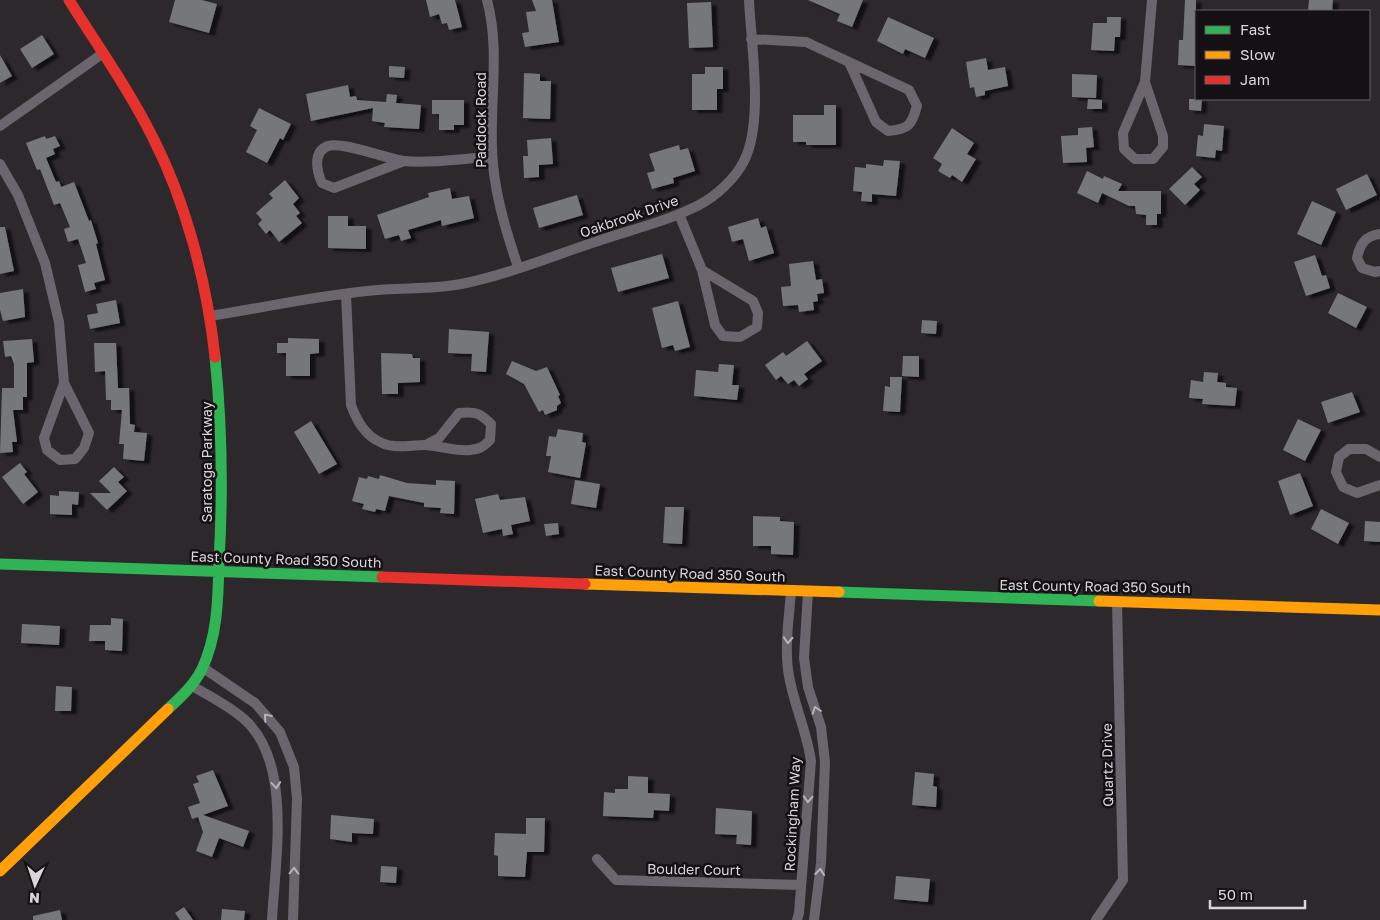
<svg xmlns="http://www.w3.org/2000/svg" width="1380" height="920" font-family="'Golos Text',sans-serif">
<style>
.building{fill:#767778;filter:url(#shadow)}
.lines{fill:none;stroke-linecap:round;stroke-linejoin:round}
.street{stroke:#6d656d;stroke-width:10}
.fast{stroke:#30b455;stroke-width:11}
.slow{stroke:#ff9f0a;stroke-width:11}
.jam{stroke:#e5322d;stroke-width:11}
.oneway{stroke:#bab3ba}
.labels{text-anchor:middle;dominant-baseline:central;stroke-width:5;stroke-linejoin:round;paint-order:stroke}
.street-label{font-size:14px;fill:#dbd5db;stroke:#141014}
</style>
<defs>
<filter id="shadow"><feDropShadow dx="5.5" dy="3" stdDeviation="1" flood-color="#0009"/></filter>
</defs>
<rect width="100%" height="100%" fill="#2c282c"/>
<path class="building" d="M175 0H202L217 4 209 33 169 22Z
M426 0H455L462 27 449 30 447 23 442 24 439 14 430 17Z
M532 0H552L559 42 525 47 522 33 529 32 526 12 536 11Z
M808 0H863L852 27 837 21 840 14Z
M1185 0H1196V66L1178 65 1179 40H1183Z
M1309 0H1333L1332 11H1308Z
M711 2 713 47 689 48 687 3Z
M888 17 934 38 925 58 905 49 903 54 877 41Z
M1107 17H1121L1120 37H1115L1114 51 1091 50 1093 23H1107Z
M42 35 54 54 32 68 20 49Z
M0 55 12 76 0 83Z
M986 58 988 70 1005 67 1008 86 985 91V95L976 97 974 87 970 88 966 62Z
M389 66 405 67 404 78 389 77Z
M705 67H723V89H717V110H692V74H705Z
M524 73 540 74V81H551L550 119 523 118Z
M1072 74 1097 75 1096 98 1072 97Z
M348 85 350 97 356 96 357 100 386 102 387 94 397 95 396 103 421 105 419 129 384 127 385 123 372 121 373 108 311 121 306 94Z
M1088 99 1102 100V109H1087Z
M1189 99H1202L1201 111 1189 110Z
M432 100H464V125H454V130H439V114H432Z
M824 105H836V145H806V142H793V115H824Z
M259 108 291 124 283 140 280 138 267 163 246 152 257 130 250 126Z
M1204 124 1224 126 1222 151 1216 150 1215 158 1196 156 1198 135 1203 136Z
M1092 127 1094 147 1086 148 1087 162 1063 163 1061 136 1078 135V128Z
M952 128 974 143 967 154 976 159 962 182 952 175 950 178 938 171 942 164 933 158Z
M45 136 46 139 55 136 60 146 53 149 55 154 46 158 56 182 59 181 61 187 74 182 89 221 91 220 98 243 96 244 105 280 94 283 96 289 85 292 78 265 86 263 78 239 68 242 64 229 70 227 60 203 54 205 40 169 37 170 26 143Z
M551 138 553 164 539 165V177L524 178 523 156H528L527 140Z
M679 145 680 150 688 148 695 171 673 178 674 183 652 189 647 173 655 171 649 154Z
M884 160 900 161 896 196 872 194V202L861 201 862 192 853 191 855 167 866 168V164L883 166Z
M1192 167 1202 177 1194 184 1200 190 1185 205 1169 189Z
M1087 171 1103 179 1104 176 1122 184 1118 191H1161V214H1157V225H1146V215L1136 214 1135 206H1129L1102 193 1098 203 1077 193Z
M1367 174 1377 195 1346 210 1336 189Z
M285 180 299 198 293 204 300 213 296 216 302 223 279 242 270 230 266 234 258 224 262 220 256 213 273 198 269 194Z
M450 188 452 199 469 196 474 218 442 226 441 220 408 230 411 238 401 241 399 235 385 239 377 215 429 197 428 193Z
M577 195 583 215 539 228 533 208Z
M1312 201 1336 212 1321 245 1297 234Z
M328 216H348V226H366V249L328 248Z
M758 218 761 228 766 226 774 253 749 261 743 239 732 242 728 227Z
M0 227H5L14 271 0 274Z
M662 254 669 278 618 292 611 268Z
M1315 255 1322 276 1326 275 1330 288 1306 296 1294 262Z
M813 261 816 280 822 279 824 293 817 294 818 301 813 302 814 310 799 312 798 305 783 306 781 287 791 286 789 264Z
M23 289 25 317 3 321 0 310V293Z
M1338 293 1367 307 1356 328 1328 313Z
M116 300 120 323 90 329 87 315 98 313 96 304Z
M678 301 690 347 675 351 673 345 662 348 652 308Z
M922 320 937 321 936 334 921 333Z
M449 329 489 332 486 372 471 371 472 354 448 353Z
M288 338 319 339V353L310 354V376H286V353H277V343H288Z
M32 339 34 362 27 363V397H23V410H13L17 442H12L13 452 0 453 2 388H14V364L11 356 5 357 3 341Z
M807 341 822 361 804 374 808 379 799 386 794 380 788 384 781 376 776 380 765 365 783 352 786 356Z
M94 343H116L118 388H129L130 424 135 425 134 432 147 433 144 461 123 459 124 444H119L122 410H111V400H106L105 371 95 372Z
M381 353 412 354 413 358H420V382L398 383V394H382Z
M903 356H919V377L902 376Z
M512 361 536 371 547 367 560 395 558 396 561 403 557 406V410L545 415 543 410 539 412 524 384 506 374Z
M719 364 734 365 732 385H739L737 400 694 396 696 370 718 372Z
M1204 372 1218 373 1217 382 1226 383V387L1237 388 1235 406 1202 404 1203 399 1189 398 1191 380 1203 382Z
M890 377H902L900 412 883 411 885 386 890 387Z
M1352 392 1360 412 1328 423 1321 402Z
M1298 419 1321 430 1305 461 1283 450Z
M311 421 337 464 319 474 294 432Z
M558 429 583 433 582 442 586 443 580 478 548 472 551 456H546L549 436 556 437Z
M20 463 27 472 24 474 38 492 23 504 2 477Z
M114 467 124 477 118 482 127 491 107 510 90 493H111L99 481Z
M1300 473 1313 506 1290 515 1278 481Z
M380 475 407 483 436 485V480L455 481 454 514 440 513 441 508 424 507V503L389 496 385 511 376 509 375 512 362 509 364 504 352 501 359 477 367 479 368 476 379 479Z
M575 480 600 484 596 508 571 504Z
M59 491 79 492 78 505 72 504V515L50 514V495L59 496Z
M498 494 500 500 525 497 530 521 511 525 513 534 503 536 502 529 483 533 475 499Z
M665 507H684L682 544 663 543Z
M1321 509 1349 523 1338 544 1311 529Z
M753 516 780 517V521L794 522 793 555 771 554V546H753Z
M1365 521 1380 522V542L1364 541Z
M558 523 559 534 546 536 544 524Z
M111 618 123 619 122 651 105 650V641H89L90 625H111Z
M22 624 60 626 59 645 21 643Z
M56 686 72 687 71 711H55Z
M213 770 228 806 203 815 249 831 243 847 219 838 212 857 196 851 203 832 198 817 192 819 188 807 200 803 193 784 199 782 196 776Z
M915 772 934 774 933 786 937 787 936 807 912 805Z
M628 776 648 777V793L670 794 669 811 654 810 653 818 603 816 604 792 615 793V789H628Z
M716 808 752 811 751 845 736 844 737 835 715 834Z
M331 815 374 819 373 834 352 833V842L330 839Z
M526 818H545L544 852H527L525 877 498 876V856L494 855 495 833 526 834Z
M381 866 397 867 396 883 380 882Z
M896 876 930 879 928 902 894 899Z
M184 907 193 920H180L175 913Z
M222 909 245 911 244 920H221Z
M60 910 62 920H33V916Z"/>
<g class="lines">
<path class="street" d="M487 0C500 48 490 99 492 148 493 189 505 228 518 267
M751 39 806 42 849 62 876 122 888 131C909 129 911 126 917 106L909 90 849 62
M1145 82 1163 136V147L1153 159H1135L1124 149 1123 133 1145 82 1152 0
M0 126 102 54
M404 161 334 188 322 183C317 172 312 152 328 146 342 141 387 159 404 161 429 164 466 158 492 157
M0 164 18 195 45 263 59 322 64 383 89 433 84 448 75 459 60 460 47 450 44 438 64 383
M679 214 702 270 715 325 723 336 740 337 757 327 758 313 753 301 702 270
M1380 234C1365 236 1360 244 1357 258L1362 268 1375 272 1380 271
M346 294 351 405C357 421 365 436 382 443 395 449 410 445 424 445 439 445 455 452 470 450 480 449 483 447 490 440L491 424C480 413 475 411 459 413L439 438 426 445
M210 316C262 308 315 296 367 291 399 287 430 290 461 284 507 275 552 256 595 242 629 230 666 222 699 205 716 196 735 179 744 161 764 122 751 44 749 0
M1380 457 1366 449H1349L1339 457 1336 472 1343 487 1357 493 1380 485
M791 591C789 619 784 648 789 676 794 705 807 732 811 761L799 913 797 920
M808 592 804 658 808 687 821 727 825 762 821 863 814 920
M205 669 255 703 280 732 294 767 297 799 293 920
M192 686C210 696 229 706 244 719 293 762 275 861 272 920
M597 859 616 880 801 885
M1096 920 1123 880 1117 602"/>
<path class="fast" d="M0 564 382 577
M839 592 1099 601
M168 709C181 697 194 685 202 669 218 635 218 598 219 561 223 493 222 425 215 357"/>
<path class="slow" d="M585 584 839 592
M1099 601 1380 610
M0 871 168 709"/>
<path class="jam" d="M69 0C97 45 128 88 152 136 186 202 207 283 215 357
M382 577 585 584"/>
</g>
<defs><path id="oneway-chevron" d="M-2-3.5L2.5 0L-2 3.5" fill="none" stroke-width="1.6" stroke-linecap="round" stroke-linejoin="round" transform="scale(1.25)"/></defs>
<g class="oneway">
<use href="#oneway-chevron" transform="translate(788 640) rotate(93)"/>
<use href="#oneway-chevron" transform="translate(816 710) rotate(-108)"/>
<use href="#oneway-chevron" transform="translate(267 717) rotate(-131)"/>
<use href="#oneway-chevron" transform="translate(276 785) rotate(85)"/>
<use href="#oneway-chevron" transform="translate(808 799) rotate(93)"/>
<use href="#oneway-chevron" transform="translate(294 871) rotate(-88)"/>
<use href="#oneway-chevron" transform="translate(820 872) rotate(-84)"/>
</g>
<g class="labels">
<g class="street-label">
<text transform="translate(480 120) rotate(-90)">Paddock Road</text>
<text transform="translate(629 216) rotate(-19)">Oakbrook Drive</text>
<text transform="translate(206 462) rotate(-90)">Saratoga Parkway</text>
<text transform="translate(286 559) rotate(2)">East County Road 350 South</text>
<text transform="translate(690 573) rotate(2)">East County Road 350 South</text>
<text transform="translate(1095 586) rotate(1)">East County Road 350 South</text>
<text transform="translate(1107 765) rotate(-91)">Quartz Drive</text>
<text transform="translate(792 814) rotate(-87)">Rockingham Way</text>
<text transform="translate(694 869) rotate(1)">Boulder Court</text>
</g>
</g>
<rect x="1195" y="10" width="175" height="90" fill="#141014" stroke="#645f64"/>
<rect x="1205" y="26" width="25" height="8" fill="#30b455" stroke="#645f64"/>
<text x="1240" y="35" font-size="15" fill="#dbd5db">Fast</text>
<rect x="1205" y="51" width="25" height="8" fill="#ff9f0a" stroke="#645f64"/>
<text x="1240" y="60" font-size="15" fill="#dbd5db">Slow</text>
<rect x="1205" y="76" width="25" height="8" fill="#e5322d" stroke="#645f64"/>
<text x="1240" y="85" font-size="15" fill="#dbd5db">Jam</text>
<g transform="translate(35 885) rotate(183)" stroke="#141014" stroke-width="4" paint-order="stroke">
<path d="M0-4L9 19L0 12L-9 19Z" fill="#dbd5db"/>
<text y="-8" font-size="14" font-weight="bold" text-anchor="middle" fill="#dbd5db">N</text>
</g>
<path d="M1210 900v8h95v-8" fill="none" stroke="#dbd5db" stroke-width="2.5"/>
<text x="1218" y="900" font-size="15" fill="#dbd5db" stroke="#141014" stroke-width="4" paint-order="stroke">50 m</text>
</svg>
